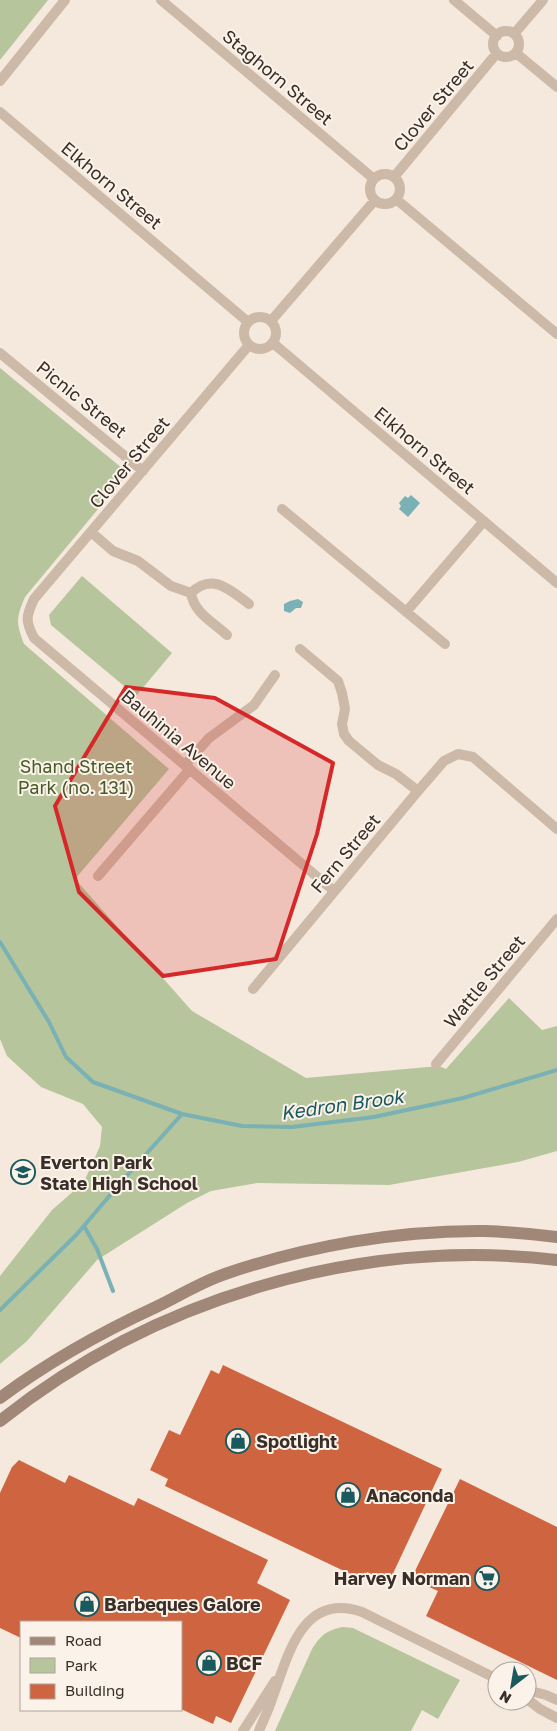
<svg xmlns="http://www.w3.org/2000/svg" width="557" height="1731" font-family="'Golos Text',sans-serif">
<style>
.green{fill:#b6c59b}
.water{fill:#79b1b4}
.lines{fill:none;stroke-linecap:round;stroke-linejoin:round}
.stream{stroke:#79b1b4;stroke-width:4}
.building{fill:#cf6440}
.street{stroke:#cdb9a7;stroke-width:10}
.secondary{stroke:#a18778;stroke-width:12}
.marked{fill:#d62828;fill-opacity:0.2;stroke:#d62828;stroke-width:4;stroke-linejoin:round}
.labels{text-anchor:middle;dominant-baseline:central;stroke-width:4;stroke-linejoin:round;paint-order:stroke}
.street-label{font-size:18px;fill:#392e28;stroke:#fbf3e9}
.park-label{font-size:18px;fill:#485a2a;stroke:#fbf3e9}
.poi-label{font-size:18px;font-weight:bold;fill:#392e28;stroke:#fbf3e9;text-anchor:start}
.water-label{font-size:19px;font-style:italic;fill:#1a595e;stroke:#fbf3e9}
</style>
<rect width="100%" height="100%" fill="#f4e9dc"/>
<path class="green" d="M0 0H48L0 60Z
M0 368 128 473 25 597C16 618 16 623 24 644L169 769 75 879 192 1011 306 1078 439 1066 446 1069 509 998 542 1030 557 1026V1151L518 1162 389 1185 257 1183 211 1191 187 1203 97 1260 27 1341 0 1364V1276L52 1210 84 1182 100 1146 102 1127 83 1104 41 1087 7 1056 0 1039Z
M82 576 172 653 136 696 51 625 49 615Z
M342 1627 353 1628 460 1680 438 1719 422 1710 411 1731H275L312 1649C321 1635 326 1631 342 1627Z"/>
<path class="water" d="M411 495 420 503 408 517 399 509 401 506 399 503 405 496 408 498Z
M298 599 303 602 301 608H296L290 613 284 611V604L290 601Z"/>
<g class="lines">
<path class="stream" d="M0 942 49 1022 66 1057 93 1082 182 1114 242 1126 292 1127 374 1117 463 1098 557 1070
M84 1226 97 1249 113 1291
M0 1310 77 1234 122 1181 182 1114"/>
</g>
<path class="building" d="M223 1365 442 1469 389 1582 367 1572 363 1580 165 1486 168 1479 150 1470 169 1430 180 1435 211 1370 219 1374Z
M19 1460 65 1483 69 1475 134 1506 138 1498 268 1560 257 1583 290 1600 231 1723 216 1716 213 1724 181 1709V1622H21V1638L0 1628V1493L12 1467Z
M460 1479 557 1527V1680L426 1616 438 1591 418 1582 414 1573Z"/>
<g class="lines">
<path class="street" d="M161 0 374 179
M454 0 497 36
M493 44a13 13 0 1 1 26 0a13 13 0 1 1-26 0Z
M514 34 543 0
M516 53 557 87
M0 81 65 0
M0 112 248 322
M370 189a15 15 0 1 1 30 0a15 15 0 1 1-30 0Z
M394 177 497 53
M396 199 557 334
M244 333a16 16 0 1 1 32 0a16 16 0 1 1-32 0Z
M271 321 375 200
M273 343 557 583
M249 345 34 599C26 616 25 621 34 638L334 891
M0 353 143 471
M282 509 445 644
M91 532 113 551 138 561 171 586 191 593C212 572 230 590 249 604
M191 593C194 613 213 622 227 635
M406 612 484 521
M300 649 338 681 342 693 345 709 342 724 344 734 349 741 378 765 396 774 418 791
M185 765 209 738 254 705 275 675
M98 876 190 769
M253 989 418 791 444 761 458 754 473 757 557 829
M436 1064 557 919
M527 1690 546 1695 557 1700
M527 1699 540 1709 557 1718
M243 1731 275 1681
M259 1731C263 1720 269 1710 272 1699 288 1656 302 1591 362 1612L497 1679"/>
<path class="secondary" d="M0 1398C48 1362 102 1332 156 1307 179 1296 201 1282 225 1274 307 1246 398 1230 485 1231 509 1232 533 1234 557 1237
M0 1421C154 1298 360 1237 557 1260"/>
</g>
<path class="marked" d="M126 687 215 698 333 763 317 834 276 959 163 976 79 892 55 806Z"/>
<defs>
<symbol id="school-ring" viewBox="-11 -11 22 22"><circle r="9.5" fill="#fbf3e9" stroke="#1a595e" stroke-width="1.5"/><path d="M0-5L7-2L0 1L-7-2ZM-4 1L0 2.5L4 1V4Q0 6-4 4Z" fill="#1a595e"/></symbol>
<symbol id="shop-ring" viewBox="-11 -11 22 22"><circle r="9.5" fill="#fbf3e9" stroke="#1a595e" stroke-width="1.5"/><path d="M-5-2.5h2.3a2.7 3.5 0 0 1 5.4 0H5L5.5 6h-11ZM-1.5-2.5h3a1.5 2.3 0 0 0-3 0Z" fill="#1a595e"/></symbol>
<symbol id="supermarket-ring" viewBox="-11 -11 22 22"><circle r="9.5" fill="#fbf3e9" stroke="#1a595e" stroke-width="1.5"/><path d="M-6-5.5h2.5l.6 2H6L4.5 2H-2.5L-4.4-4H-6ZM-1.5 3.2a1.3 1.3 0 1 0 .1 0ZM3 3.2a1.3 1.3 0 1 0 .1 0Z" fill="#1a595e"/></symbol>
</defs>
<g fill-rule="evenodd">
<use href="#school-ring" x="9" y="1158" width="28" height="28"/>
<use href="#shop-ring" x="224" y="1427" width="28" height="28"/>
<use href="#shop-ring" x="334" y="1481" width="28" height="28"/>
<use href="#supermarket-ring" x="473" y="1564" width="28" height="28"/>
<use href="#shop-ring" x="73" y="1590" width="28" height="28"/>
<use href="#shop-ring" x="195" y="1649" width="28" height="28"/>
</g>
<g class="labels">
<g class="street-label">
<text transform="translate(278 77) rotate(40)">Staghorn Street</text>
<text transform="translate(433 105) rotate(-50)">Clover Street</text>
<text transform="translate(112 185) rotate(40)">Elkhorn Street</text>
<text transform="translate(82 399) rotate(39)">Picnic Street</text>
<text transform="translate(425 450) rotate(40)">Elkhorn Street</text>
<text transform="translate(129 462) rotate(-50)">Clover Street</text>
<text transform="translate(179 739) rotate(40)">Bauhinia Avenue</text>
<text transform="translate(345 853) rotate(-50)">Fern Street</text>
<text transform="translate(484 981) rotate(-50)">Wattle Street</text>
</g>
<g class="park-label">
<text x="76" y="766">Shand Street<tspan x="76" dy="21">Park (no. 131)</tspan></text>
</g>
<g class="poi-label">
<text x="40" y="1162">Everton Park<tspan x="40" dy="21">State High School</tspan></text>
<text x="256" y="1441">Spotlight</text>
<text x="366" y="1495">Anaconda</text>
<text x="470" y="1578" text-anchor="end">Harvey Norman</text>
<text x="104" y="1604">Barbeques Galore</text>
<text x="226" y="1663">BCF</text>
</g>
<g class="water-label">
<text transform="translate(342 1104) rotate(-8)">Kedron Brook</text>
</g>
</g>
<rect x="20" y="1621" width="162" height="90" fill="#fbf3e9" stroke="#ada49c"/>
<rect x="30" y="1637" width="25" height="8" fill="#a18778" stroke="#ada49c"/>
<text x="65" y="1646" font-size="15" fill="#392e28">Road</text>
<rect x="30" y="1658" width="25" height="15" fill="#b6c59b" stroke="#ada49c"/>
<text x="65" y="1671" font-size="15" fill="#392e28">Park</text>
<rect x="30" y="1684" width="25" height="15" fill="#cf6440" stroke="#ada49c"/>
<text x="65" y="1696" font-size="15" fill="#392e28">Building</text>
<g transform="translate(512 1686) rotate(211)"><circle r="24" fill="#fbf3e9" stroke="#ada49c"/>
<path d="M0-4L9 19L0 12L-9 19Z" fill="#1a595e"/>
<text y="-8" font-size="14" font-weight="bold" text-anchor="middle" fill="#392e28">N</text>
</g>
</svg>
